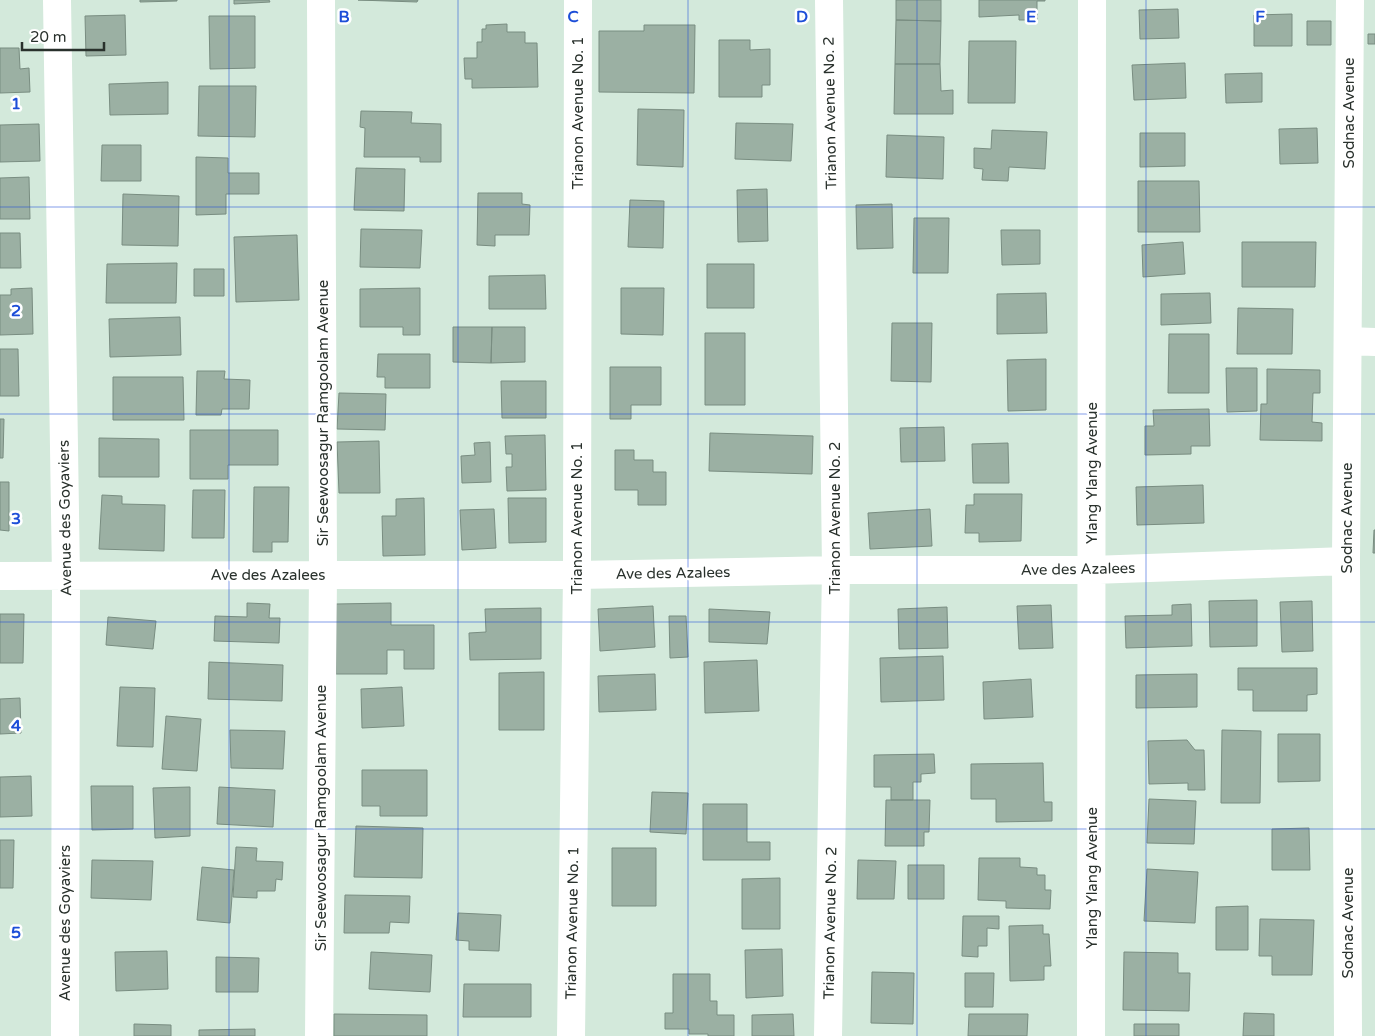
<svg xmlns="http://www.w3.org/2000/svg" width="1375" height="1036" font-family="'Varela Round',sans-serif">
<style>
.building{fill:#9bb0a3;stroke:#798d81}
.lines{fill:none;stroke-linecap:round;stroke-linejoin:round}
.minor{stroke:#fff;stroke-width:28}
.grid{fill:none;stroke:#1d4ed8;stroke-width:1;stroke-opacity:0.55}
.labels{text-anchor:middle;dominant-baseline:central;stroke-width:5;stroke-linejoin:round;paint-order:stroke}
.street-label{font-size:15px;fill:#29312c;stroke:#fff}
.grid-label{font-size:16px;text-anchor:middle;font-weight:bold;fill:#1d4ed8;stroke:#fff;stroke-width:5;stroke-linejoin:round;paint-order:stroke}
</style>
<rect width="100%" height="100%" fill="#d3e9db"/>
<path class="building" d="M140 0H177V1L140 2Z
M234 0H269L270 2 234 4Z
M358 0H418L417 2Z
M896 0H941V21L896 20Z
M979 0H1045V1H1037V20H1019V15L979 17Z
M1178 9 1179 38 1140 39 1139 10Z
M1292 14V46H1254V15Z
M125 15 126 55 86 56 85 16Z
M209 16H255V68L210 69Z
M896 20 941 21 940 64H895Z
M1307 21H1331V45H1307Z
M507 24V32H525V43H537L538 87 472 88V79H465L464 58H477V42H482V29H486V25Z
M644 25H695L694 93 599 92V31H644Z
M1368 34H1375V44H1368Z
M719 40H750V50L770 49V85H762V97H719Z
M969 41H1016L1015 103H968Z
M0 48H19L20 69 29 68 30 92 0 93Z
M1185 63 1186 98 1134 100 1132 65Z
M895 64H940L941 91 953 90V114H894Z
M1262 73V102L1226 103 1225 74Z
M168 82V114L110 115 109 84Z
M199 86H256L255 137 198 136Z
M638 109 684 110 683 167 637 165Z
M361 111 412 112 411 123 441 124V162H420V157H364L365 128 360 127Z
M736 123 793 124 791 161 735 159Z
M39 124 40 161 0 162V125Z
M1317 128 1318 163 1280 164 1279 129Z
M992 130 1047 132 1045 169 1009 167 1008 181 982 180 983 169 974 168V148L991 149Z
M1140 133H1185V166L1140 167Z
M887 135 944 137 943 179 886 177Z
M102 145H141V181H101Z
M196 157 228 158V173H259V194H226V214L196 215Z
M356 168 405 169 404 211 354 210Z
M29 177 30 219H0V178Z
M1138 181H1199L1200 232H1138Z
M767 189 768 241 738 242 737 190Z
M478 193H522V204L530 205 529 235H495V246L477 245Z
M123 194 179 196 178 246 122 245Z
M630 200 664 201 663 248 628 247Z
M892 204 893 248 857 249 856 205Z
M914 218H949L948 273H913Z
M361 229 422 230 420 268 360 267Z
M1001 230H1040V264L1002 265Z
M0 233H20L21 268H0Z
M297 235 299 300 236 302 234 237Z
M1183 242 1185 274 1143 277 1142 245Z
M1242 242H1316L1315 287H1242Z
M177 263 176 303H106L107 264Z
M707 264H754V308H707Z
M194 269H224V296H194Z
M545 275 546 309H489V276Z
M32 288 33 334 0 335V295H11V289Z
M420 288V335H403V327H360V289Z
M621 288H664L663 335 621 334Z
M1046 293 1047 333 997 334V294Z
M1210 293 1211 323 1161 325V294Z
M1238 308 1293 309 1292 354H1237Z
M180 317 181 355 110 357 109 319Z
M892 323H932L931 382 891 381Z
M453 327H492L491 363 453 362Z
M492 327H525V362L491 363Z
M705 333H745V405H705Z
M1169 334H1209V393H1168Z
M0 349H18L19 396H0Z
M378 354H430V388H385V377H377Z
M1046 359V410L1008 411 1007 360Z
M610 367H661V405H631V419H610Z
M1226 368H1257V411L1227 412Z
M1267 369 1320 370V393H1313L1312 422 1322 423V441L1260 440 1261 404H1267Z
M197 371H225L224 379 250 380 249 409H222L221 415H196Z
M113 377H183L184 420H113Z
M501 381H546V418H502Z
M339 393 386 394 385 430 337 429Z
M1209 409 1210 446H1191V454L1145 455V426H1154L1153 410Z
M0 419H4L3 458H0Z
M944 427 945 461 901 462 900 428Z
M190 430H278V465H228V479H190Z
M710 433 813 436 812 474 709 471Z
M545 435 546 490 507 491 506 467H512V454H506L505 436Z
M99 438 159 439V477H99Z
M379 441 380 493H339L337 442Z
M490 442 491 482 462 483 461 456 475 455 474 443Z
M1008 443 1009 483H973L972 444Z
M615 450H634V460H653V472H666V505H638V490H615Z
M0 482H9V531L0 530Z
M1203 485 1204 523 1137 525 1136 487Z
M254 487H289L288 542H272V552H253Z
M193 490H225L224 538H192Z
M974 494H1022L1021 541 979 542V533H965L966 505H974Z
M102 495 122 496V504L165 505 164 551 99 549Z
M424 498 425 555 383 556 382 516H396V499Z
M508 498H546V542L509 543Z
M494 509 496 548 462 550 460 510Z
M930 509 932 546 870 549 868 513Z
M1374 530H1375V553H1373Z
M1257 600V646L1210 647 1209 601Z
M1312 601 1313 651 1282 652 1280 602Z
M247 603 270 604 269 618H280L279 643 214 641 215 616 247 617Z
M391 603V625H434V669H404V650H387V674H336V604Z
M1191 604 1192 646 1126 648 1125 616 1172 615V605Z
M1051 605 1053 648 1019 649 1017 606Z
M653 606 655 647 600 651 598 609Z
M947 607 948 648 899 649 898 609Z
M541 608V659L470 660 469 633 486 632 485 609Z
M709 609 770 612 767 644 709 642Z
M0 614H24L23 663H0Z
M669 616H686L688 657 670 658Z
M108 617 156 621 153 649 106 645Z
M943 656 944 700 881 702 880 658Z
M757 660 759 711 705 713 704 662Z
M209 662 283 665 282 701 208 699Z
M1238 668H1317V694L1307 695V711H1253V690H1238Z
M544 672V730H499V673Z
M655 674 656 710 599 712 598 676Z
M1197 674V707L1136 708V675Z
M1031 679 1033 717 984 719 983 682Z
M120 687 155 688 153 747 117 746Z
M402 687 404 726 362 728 361 689Z
M20 698 21 733 0 734V699Z
M166 716 201 719 197 771 162 769Z
M230 730 285 731 283 769 231 768Z
M1222 730 1261 731 1260 803H1221Z
M1278 734H1320V781L1278 782Z
M1187 740 1195 750H1204L1205 790H1188V783L1149 784 1148 741Z
M934 754 935 773 921 774V782H913V800H891V787H874V755Z
M1043 763 1044 802H1052V821L996 822V799H971V764Z
M362 770H427V816H380V806H362Z
M31 776 32 816 0 817V777Z
M91 786H133V829L92 830Z
M190 787V836L155 838 153 788Z
M219 787 275 790 273 827 217 824Z
M652 792 688 793 686 834 650 832Z
M1149 799 1196 801 1194 844 1147 843Z
M886 800H930L929 832H924V846H885Z
M703 804H747V842H770V860H703Z
M356 826 423 828 422 878 354 877Z
M1309 828 1310 870H1272V829Z
M0 840H14L13 888H0Z
M236 847 257 848 256 861 283 862 282 880 276 879 275 891H257V898L233 897Z
M612 848H656V906H612Z
M979 858H1020V867L1037 868V875H1045V890H1051L1050 909 1006 908V901L978 900Z
M92 860 153 861 151 900 91 898Z
M858 860 896 861 894 899H857Z
M908 865H944V899H908Z
M202 867 234 870 230 923 197 920Z
M1147 869 1198 872 1195 923 1144 921Z
M780 878V929H742V879Z
M345 895 410 896 409 923 390 922 389 933H344Z
M1248 906V950H1216V907Z
M458 913 501 915 499 951 469 950V941L456 940Z
M963 916H999V929L987 928V946H978V957L962 956Z
M1260 919 1314 920 1312 975H1272V956H1259Z
M1043 925V934H1049L1051 966H1044V980L1010 981 1009 926Z
M782 949 783 996 746 998 745 950Z
M167 951 168 989 116 991 115 952Z
M371 952 432 955 430 992 369 989Z
M1124 952 1178 953V973H1190L1189 1011 1123 1010Z
M216 957 259 958 258 992H216Z
M872 972 914 973 913 1024 871 1023Z
M965 973H994L993 1007H965Z
M673 974H710V1001H717V1015H734V1036H708V1034H689V1029H665V1013H673Z
M464 984H531V1017H463Z
M1244 1013 1274 1014V1036H1243Z
M334 1014 427 1015V1036H334Z
M793 1014 794 1036H752V1015Z
M969 1014H1028L1027 1036H968Z
M134 1024 171 1025V1036H134Z
M1134 1024H1179V1036H1134Z
M255 1029V1036H199V1030Z"/>
<g class="lines">
<path class="minor" d="M57 0 66 576 65 1036
M1348 341 1375 342
M0 576 323 575H577L836 570H1092L1346 561
M319 1036 323 575 321 0
M571 1036 577 575 578 0
M828 1036 836 570 829 0
M1091 1036 1092 0
M1348 1036 1346 561 1350 0"/>
</g>
<path class="grid" d="M229 0V1036M458 0V1036M688 0V1036M917 0V1036M1146 0V1036M0 207H1375M0 414H1375M0 622H1375M0 829H1375"/>
<g class="labels">
<g class="street-label">
<text transform="translate(578 113) rotate(-90)">Trianon Avenue No. 1</text>
<text transform="translate(830 113) rotate(-91)">Trianon Avenue No. 2</text>
<text transform="translate(1349 113) rotate(-90)">Sodnac Avenue</text>
<text transform="translate(323 413) rotate(-90)">Sir Seewoosagur Ramgoolam Avenue</text>
<text transform="translate(1092 473) rotate(-90)">Ylang Ylang Avenue</text>
<text transform="translate(65 518) rotate(-91)">Avenue des Goyaviers</text>
<text transform="translate(577 518) rotate(-90)">Trianon Avenue No. 1</text>
<text transform="translate(835 518) rotate(-90)">Trianon Avenue No. 2</text>
<text transform="translate(1347 518) rotate(-90)">Sodnac Avenue</text>
<text transform="translate(1078 569) rotate(-1)">Ave des Azalees</text>
<text transform="translate(673 573) rotate(-1)">Ave des Azalees</text>
<text x="268" y="575">Ave des Azalees</text>
<text transform="translate(321 818) rotate(-90)">Sir Seewoosagur Ramgoolam Avenue</text>
<text transform="translate(1092 878) rotate(-90)">Ylang Ylang Avenue</text>
<text transform="translate(65 923) rotate(-90)">Avenue des Goyaviers</text>
<text transform="translate(572 923) rotate(-89)">Trianon Avenue No. 1</text>
<text transform="translate(830 923) rotate(-89)">Trianon Avenue No. 2</text>
<text transform="translate(1348 923) rotate(-90)">Sodnac Avenue</text>
</g>
</g>
<g class="grid-label">
<text x="344" y="22">B</text>
<text x="573" y="22">C</text>
<text x="802" y="22">D</text>
<text x="1031" y="22">E</text>
<text x="1260" y="22">F</text>
<text x="16" y="109">1</text>
<text x="16" y="316">2</text>
<text x="16" y="524">3</text>
<text x="16" y="731">4</text>
<text x="16" y="938">5</text>
</g>
<path d="M22 42v8h82v-8" fill="none" stroke="#29312c" stroke-width="2.5"/>
<text x="30" y="42" font-size="15" fill="#29312c" stroke="#ffffff" stroke-width="4" paint-order="stroke">20 m</text>
</svg>
